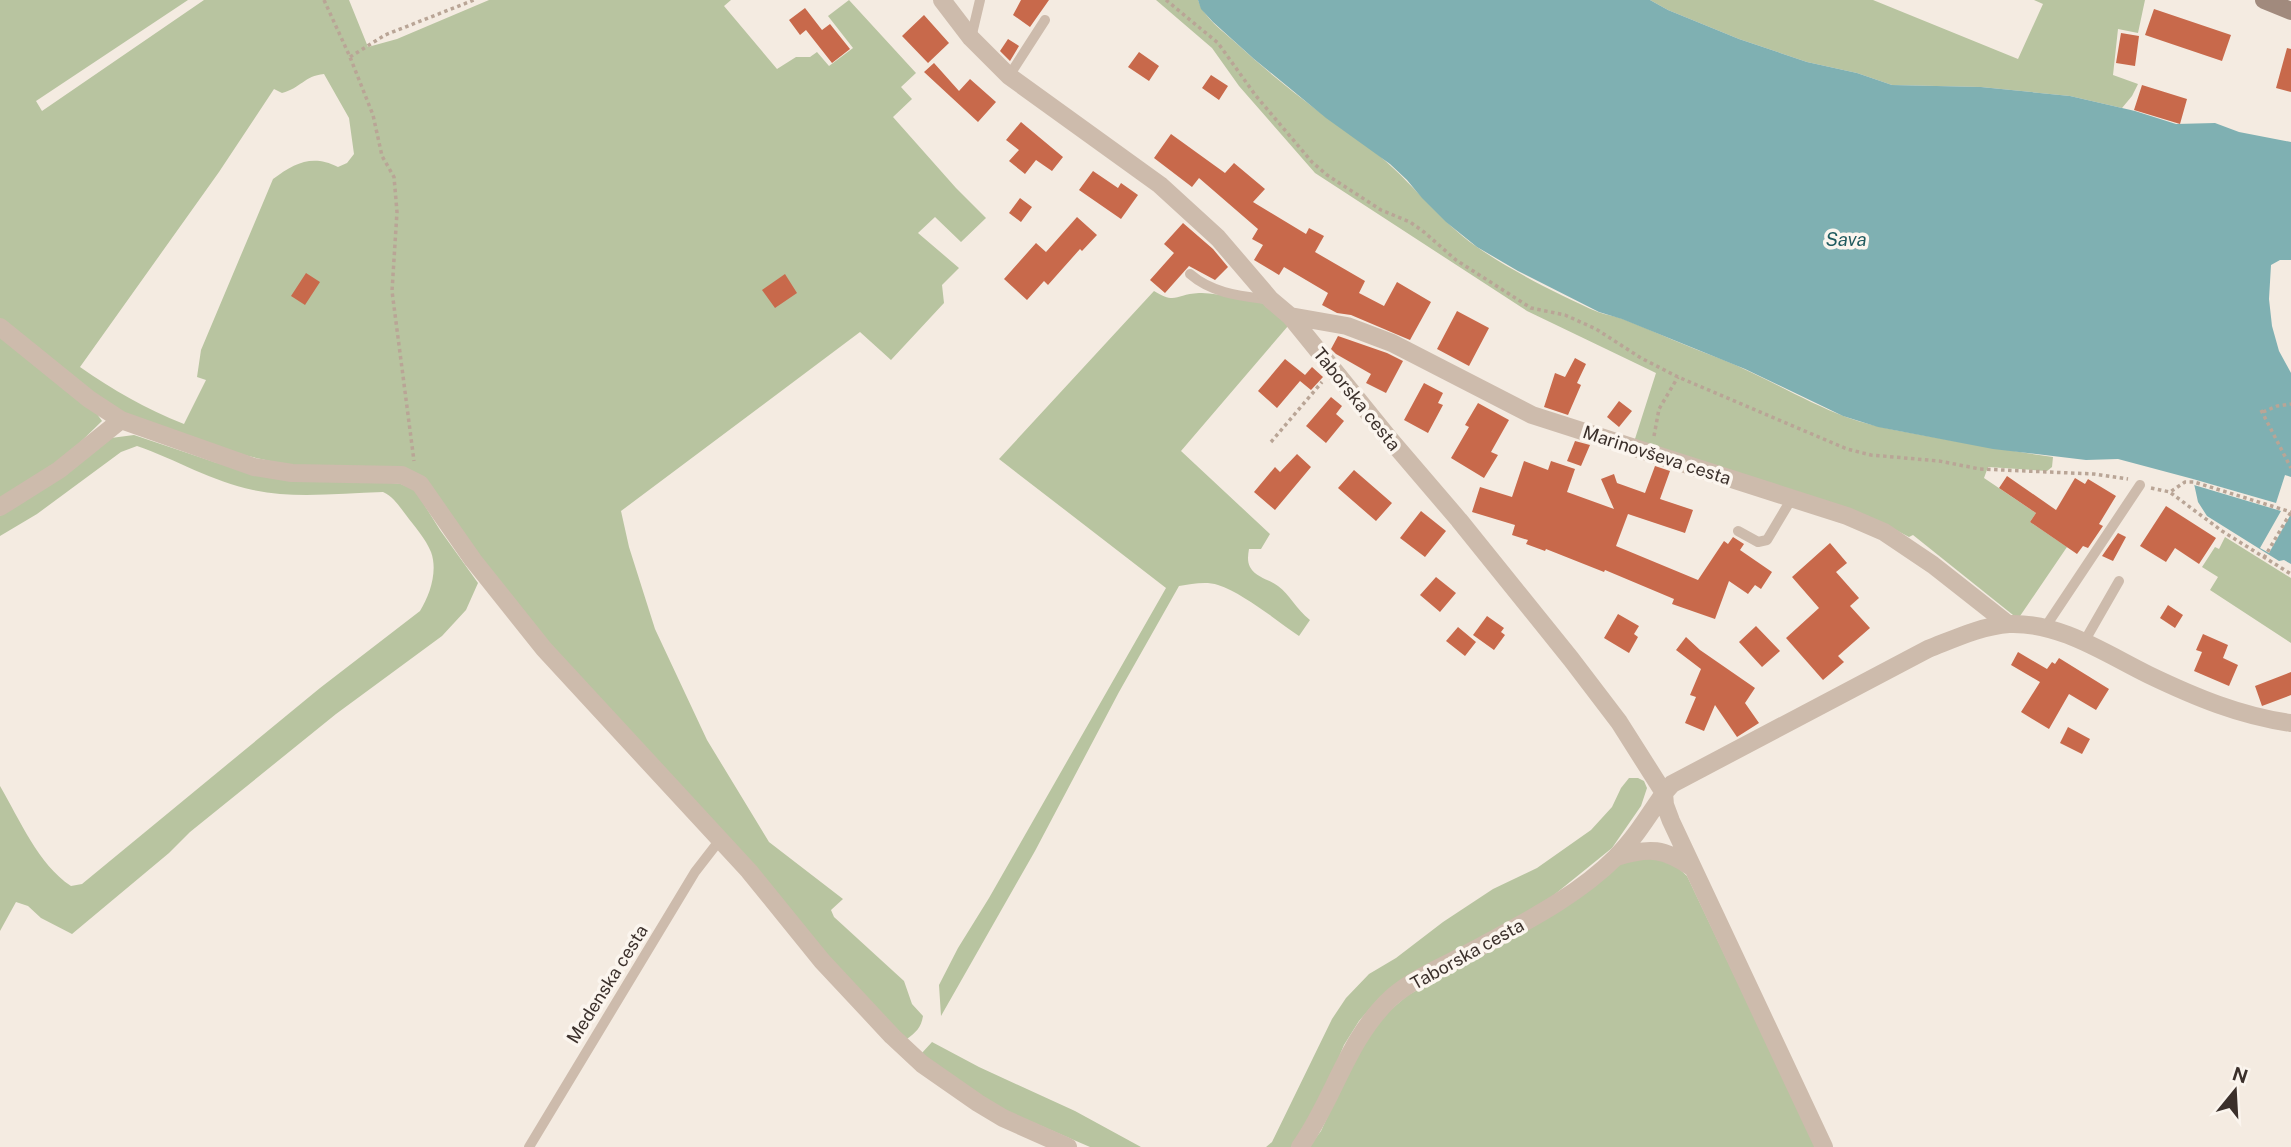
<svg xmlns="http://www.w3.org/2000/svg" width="2291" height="1147" font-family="'Public Sans',sans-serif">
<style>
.green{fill:#b8c4a0;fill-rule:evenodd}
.water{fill:#7fb0b2}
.pier{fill:#f4ebe1}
.building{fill:#c8694b}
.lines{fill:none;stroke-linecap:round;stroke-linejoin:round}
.path{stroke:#b9a596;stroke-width:3.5;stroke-dasharray:3.5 3.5;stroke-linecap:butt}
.lane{stroke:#cdbbac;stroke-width:10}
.street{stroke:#cdbbac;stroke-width:18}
.secondary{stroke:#a18a7d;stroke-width:18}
.labels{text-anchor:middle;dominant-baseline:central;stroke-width:7;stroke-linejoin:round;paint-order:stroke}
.street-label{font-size:18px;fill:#3b302b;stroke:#fbf5ee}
.water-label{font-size:19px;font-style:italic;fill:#1f5a5e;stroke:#fbf5ee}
</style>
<rect width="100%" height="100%" fill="#f4ebe1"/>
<path class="green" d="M0 0H188L36 101 42 111 204 0H349L368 47 397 39 489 0H731L724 6 777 69 796 57H810L817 52 829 66 853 48 828 16 849 0 916 73 901 87 912 99 893 117 956 188 986 218 961 242 935 217 918 233 959 268 942 285 944 303 891 360 860 332 621 511 629 547 655 629 707 740 769 842 843 899 831 910 834 917 904 981 912 1004 923 1016C921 1028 916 1032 907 1039L832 964 671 777 504 593 421 477 288 465 212 448 115 410 0 319ZM324 74 349 118 354 154 347 163 338 167C312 154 295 163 273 179L201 350 197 377 206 380 184 424C146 409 113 390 80 367L219 172 274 89 282 93C301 88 304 76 324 74Z
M1156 0H1198C1204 18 1222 30 1236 43 1276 80 1319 113 1364 144 1407 174 1435 218 1477 247 1510 270 1561 296 1598 312 1606 315 1615 316 1623 319 1656 332 1688 347 1721 359 1764 376 1803 401 1846 417 1880 429 1914 433 1949 440 1983 446 2018 452 2053 457L2052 467 2047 471 1988 467 1984 478 2036 513 2030 522 2067 547 2018 619 1913 535 1909 537 1877 520 1634 442 1656 373 1527 311 1315 173 1239 86 1212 48Z
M1650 0H1873L2018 59 2043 4 2034 0H2145L2138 33 2118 29 2113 75 2138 84 2132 96 2122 108 2070 96 1981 87 1892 85 1857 73 1807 62 1739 39 1668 10Z
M1154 291C1176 305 1176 294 1199 293 1213 293 1252 299 1264 304 1272 308 1281 319 1288 326L1181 451 1270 534 1261 549H1249C1248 555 1247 561 1250 567 1256 578 1269 579 1278 586 1290 595 1296 609 1310 620L1299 636C1277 621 1243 593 1218 585 1206 581 1192 584 1179 586L1119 692 1035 851 941 1016 939 985 958 948 989 898 1166 588 999 459Z
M0 336 97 414 102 421 61 461 0 500Z
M134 435 217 463 401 484 415 490 440 530 478 583 466 610 442 636 336 714 190 832 169 853 72 934 41 918 28 906 16 902 0 931V786C20 820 38 864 71 886L82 884 320 688 420 611C430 595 438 571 431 552 426 539 414 526 406 515 399 506 393 496 383 492 340 493 295 499 253 490 213 482 175 459 137 446L121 452 37 514 0 536V516L111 438Z
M2225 537 2291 578V643L2210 590 2218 577 2202 567 2215 547 2219 549Z
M1629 778H1638L1644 781 1647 788 1641 806 1612 848 1544 903 1380 997 1359 1021 1344 1045 1319 1104 1295 1142 1291 1147H1266L1272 1142 1332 1019 1346 998 1369 974 1396 958 1443 922 1493 889 1537 868 1591 830 1612 807 1621 788Z
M1647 856 1675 865 1687 876 1816 1147H1309L1321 1131 1363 1040 1380 1019 1408 995 1506 943 1550 916 1617 865Z
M932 1042 979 1067 1075 1111 1141 1147H1090L986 1102 921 1054Z"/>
<path class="water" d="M1198 0H1650L1668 10 1739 39 1807 62 1857 73 1892 85 1981 87 2070 96 2135 111 2176 124 2215 123 2239 132 2291 142V260H2280L2271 265 2269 299 2272 326 2279 351 2291 373V508L2281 511 2291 515V564L2284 560 2279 561 2207 516 2198 502 2193 479 2118 459 2086 460 1993 449 1878 427 1843 416 1745 369 1622 319 1599 312 1518 271 1477 247 1446 222 1422 198 1407 180 1390 164 1326 118 1254 59 1213 22 1201 9Z"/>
<path class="pier" d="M2285 475 2291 477V514L2269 553 2260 548 2281 511 2194 485 2193 479 2276 503Z"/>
<path class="building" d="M1021 0H1049L1030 27 1013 15Z
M805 8 822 30 830 24 850 49 832 63 806 30 800 35 789 20Z
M2154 9 2231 35 2222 61 2145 35Z
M924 15 949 43 928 63 902 36Z
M2121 33 2139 36 2135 66 2116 63Z
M1008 39 1019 46 1010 61 1000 51Z
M2287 48 2291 49V92L2276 88Z
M1139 52 1159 66 1149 81 1128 67Z
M934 63 959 91 970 79 996 102 978 122 924 72Z
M1211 75 1228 86 1219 100 1202 88Z
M2142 85 2187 99 2180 124 2134 110Z
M1021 122 1063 157 1052 171 1036 160 1025 174 1009 161 1019 150 1006 140Z
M1171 134 1225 173 1234 163 1265 189 1253 202 1306 234 1309 228 1324 236 1315 252 1365 281 1359 293 1384 306 1397 282 1431 302 1410 340 1351 315 1337 313 1322 305 1328 293 1284 267 1279 275 1254 260 1263 245 1252 239 1258 229 1199 178 1192 187 1154 158Z
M1093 171 1118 188 1121 183 1138 195 1121 219 1079 190Z
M1020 198 1032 207 1021 222 1009 213Z
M1077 217 1097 235 1082 251 1080 249 1048 285 1044 281 1027 300 1004 279 1036 243 1046 252Z
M1183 223 1213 249 1228 267 1215 280 1189 266 1165 293 1150 280 1174 253 1164 244Z
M306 273 320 282 305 305 291 296Z
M785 274 797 293 775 308 762 290Z
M1457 311 1489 328 1469 366 1437 349Z
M1338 336 1387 353 1403 361 1386 393 1366 383 1371 374 1336 354 1331 349Z
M1575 358 1586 364 1577 383 1581 385 1568 415 1544 407 1555 373 1565 377Z
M1285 359 1305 375 1312 367 1323 377 1311 390 1300 381 1277 408 1258 391Z
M1424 383 1443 393 1438 403 1443 405 1428 433 1404 420Z
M1331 397 1342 406 1336 414 1344 421 1326 443 1306 426Z
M1619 401 1632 411 1619 427 1607 417Z
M1478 403 1509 420 1491 452 1498 455 1484 478 1451 458 1469 427 1465 425Z
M1575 441 1590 445 1581 466 1567 461Z
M1297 454 1311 467 1275 510 1254 492 1275 467 1280 472Z
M1524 461 1548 470 1551 461 1575 469 1567 492 1614 509 1601 479 1614 474 1617 483 1645 493 1655 466 1670 471 1660 499 1693 510 1685 533 1628 514 1616 546 1698 580 1724 541 1728 544 1733 537 1744 544 1740 550 1772 572 1761 589 1755 585 1748 594 1729 581 1715 619 1672 604 1674 599 1605 570 1604 572 1546 549 1545 551 1526 544 1528 540 1512 535 1515 525 1472 512 1480 487 1512 497Z
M1354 470 1392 503 1376 521 1338 488Z
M2007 476 2056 510 2075 478 2085 484 2088 479 2116 496 2099 524 2103 526 2088 548 2083 546 2077 554 2030 522 2036 513 1999 488Z
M2166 506 2216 538 2199 564 2175 548 2166 562 2140 546Z
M1421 511 1446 531 1425 557 1400 538Z
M2118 533 2126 537 2113 561 2102 556Z
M1830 543 1847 563 1836 572 1859 598 1850 606 1870 628 1838 656 1844 662 1823 680 1786 638 1819 608 1792 577Z
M1436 577 1456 593 1440 612 1420 595Z
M2168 605 2183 615 2175 628 2160 618Z
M1618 614 1639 626 1634 634 1638 637 1629 653 1604 638Z
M1487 616 1504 628 1501 632 1505 635 1494 650 1473 635Z
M1756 626 1780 651 1762 667 1739 642Z
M1458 627 1476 642 1465 656 1446 641Z
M2203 634 2228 645 2223 658 2238 665 2229 686 2194 671 2202 652 2196 650Z
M1686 637 1700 650 1755 688 1745 703 1759 723 1737 737 1715 705 1704 731 1685 723 1696 697 1690 695 1701 669 1676 650Z
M2018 652 2047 669 2052 662 2055 664 2059 658 2109 689 2096 710 2069 694 2049 729 2021 712 2040 682 2011 665Z
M2291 672V695L2262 706 2255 686Z
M2068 727 2090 739 2082 754 2060 743Z"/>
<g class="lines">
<path class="path" d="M324 0 350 57 373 115 382 156 394 177 397 212 392 291 414 461
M1166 0 1218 43 1256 96 1312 162 1327 175 1381 210 1410 222 1424 232 1456 260 1531 308 1565 315 1596 329 1641 358 1678 377 1847 449 1871 455 1939 461 1980 469 2094 474 2128 479
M350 57 385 35 474 0
M2261 410 2291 468
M2263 412 2277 406 2291 404
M1654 436 1659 409 1678 377
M1271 442 1322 382
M2151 488 2170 492 2185 482H2194L2291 512
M2171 493 2222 531 2291 574
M2264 558 2291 512"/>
<path class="lane" d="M971 38 980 0
M1009 76 1045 20
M1190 274C1213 294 1242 296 1271 300
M1738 531 1758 542 1767 540 1792 498
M2044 629 2140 485
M2084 642 2119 581
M529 1147 695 872 719 841"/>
<path class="street" d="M942 0 971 38 1009 76 1160 185 1218 238 1271 300 1290 316 1388 437 1459 520 1571 659 1619 722 1664 793C1649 815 1635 838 1616 857 1576 897 1523 923 1474 950 1446 965 1415 977 1391 998 1347 1039 1334 1099 1300 1147
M1290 316 1347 326 1392 343 1532 415 1847 516 1884 532 1933 565 2008 624
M0 327 89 399 121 420 254 467 292 473 402 475 420 484 473 560 544 649 749 871 822 961 892 1036 922 1064 978 1103 1003 1118 1068 1147
M0 507 59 470 121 420
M1616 857C1650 847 1664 848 1693 868
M1824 1147 1671 821 1665 805 1664 793 1672 784 1928 649C1954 639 1981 626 2009 624 2060 622 2106 654 2149 675 2195 697 2240 716 2291 723"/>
<path class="secondary" d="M2264 0 2291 11"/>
</g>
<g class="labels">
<g class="street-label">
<text transform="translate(1357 399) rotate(51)">Taborska cesta</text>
<text transform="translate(1657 455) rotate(18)">Marinovševa cesta</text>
<text transform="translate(1467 954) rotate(-29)">Taborska cesta</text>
<text transform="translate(607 984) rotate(-58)">Medenska cesta</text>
</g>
<g class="water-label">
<text x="1846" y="239">Sava</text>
</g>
</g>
<g transform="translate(2235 1091) rotate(18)" stroke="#fbf5ee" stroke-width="5" paint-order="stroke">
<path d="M0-5L12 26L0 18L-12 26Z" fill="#3b302b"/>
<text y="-10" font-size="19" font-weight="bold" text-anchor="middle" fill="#3b302b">N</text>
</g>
</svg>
